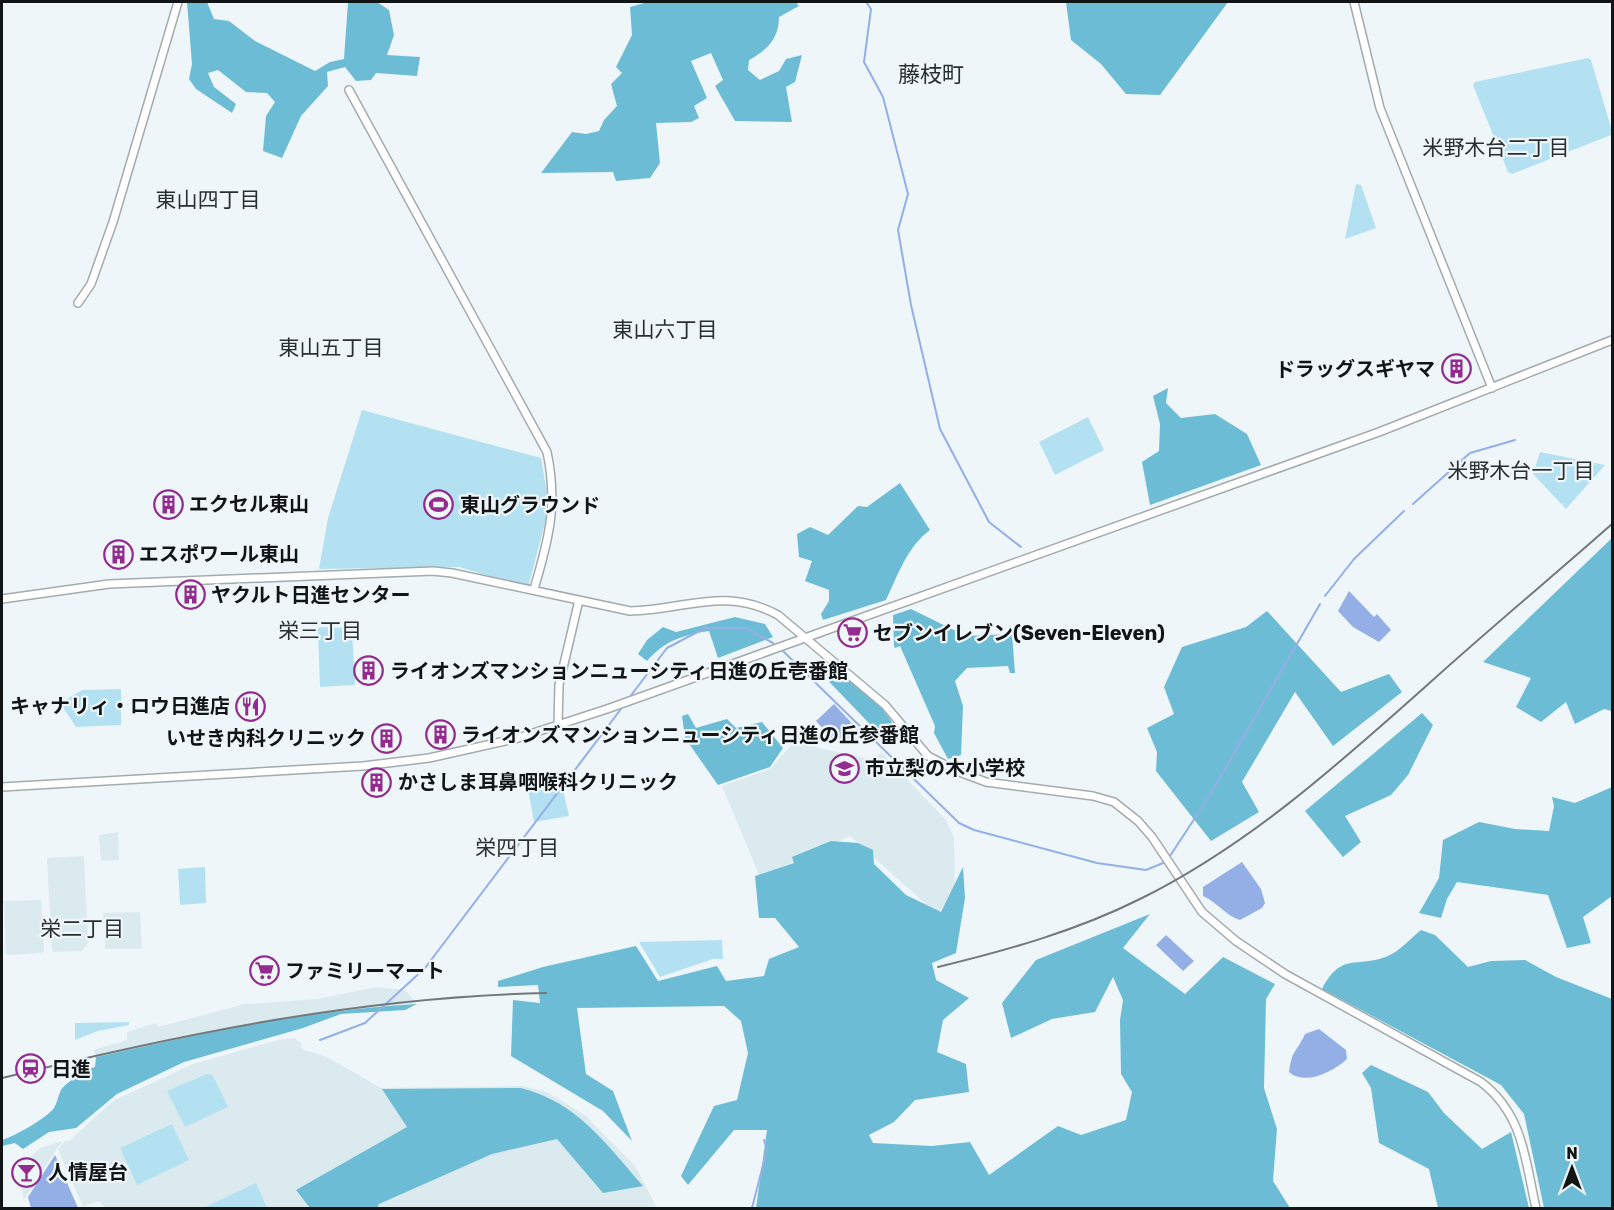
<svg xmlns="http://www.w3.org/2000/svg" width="1614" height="1210" font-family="Rubik,'Noto Sans JP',sans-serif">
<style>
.built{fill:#daeaef}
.green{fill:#b3e1f1}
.forest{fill:#6dbcd5}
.water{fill:#94afe6}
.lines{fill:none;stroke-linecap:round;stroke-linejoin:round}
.stream{stroke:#94afe6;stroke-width:2}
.tertiary-casing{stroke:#a4abad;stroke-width:10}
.tertiary{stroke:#fff;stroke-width:7}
.rail{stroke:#73787a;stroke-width:2}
.labels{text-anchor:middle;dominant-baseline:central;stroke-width:4.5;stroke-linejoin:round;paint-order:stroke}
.poi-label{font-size:20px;font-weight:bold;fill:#121516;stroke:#eff6f9;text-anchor:start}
.neighbourhood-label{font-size:21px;fill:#292e30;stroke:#eff6f9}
.quarter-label{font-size:22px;fill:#292e30;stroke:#eff6f9}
</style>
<rect width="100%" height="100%" fill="#eff6f9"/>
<path class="built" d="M804 731 818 748 870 759 882 753 946 820 954 837 955 891 937 914 850 836 760 877 722 786 770 769Z
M118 832 119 860 101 861 99 835Z
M84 856 88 943 82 951 55 952 52 951 47 858Z
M41 900 44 951 41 953 9 955 6 954 4 901Z
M140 912 142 947 139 949H105L103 913Z
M376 987 405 990 417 1004 302 1016 199 1034 96 1057 94 1050 127 1040V1032L156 1023 158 1027 245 1004 318 999Z
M294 1038 301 1043 302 1049 327 1057 381 1088 523 1086 547 1092 585 1115 635 1166 657 1208H105L99 1201 83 1207 58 1149 65 1141H69L113 1101 193 1064 278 1040Z
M62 1141 24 1199 18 1169 40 1148Z"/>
<path class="green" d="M1588 58 1591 60 1612 131 1611 135 1512 174 1508 172 1473 85 1475 82Z
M1356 184 1361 185 1376 228 1345 239Z
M362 410 541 458 547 493 546 519 528 588 459 567 319 569 328 518Z
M1088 417 1104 450 1055 475 1039 442Z
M1540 452 1605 465 1566 509 1533 474Z
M320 627 348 628 352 630 355 685 320 687 318 629Z
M121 689V725L76 727 60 703 82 690Z
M561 781 569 816 534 822 528 789Z
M205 867 206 903 180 905 178 869Z
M722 940 723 959H713L660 977 639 942Z
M129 1022V1025L98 1031 75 1040V1023Z
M207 1074 213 1076 228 1107 185 1127 167 1091Z
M172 1124 189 1160 137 1185 120 1148Z
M256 1183 267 1208H203Z"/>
<path class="forest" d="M187 2H207L214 19 229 21 255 41 315 71 330 62 344 59 348 2H377L389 10 394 35 387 55 420 57 417 76 376 73 371 80 356 81 345 67 327 72 328 86 301 116 282 158 263 151 266 116 275 102 267 93 246 92 218 70 208 73 214 87 236 104 232 113 196 89 189 79 192 64Z
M648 2H796L799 6 779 17C779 39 767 50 749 60L748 70 760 80 779 71 786 59 802 55 795 82 786 87 792 122 735 121 715 86 723 80 711 53 691 61 707 98 694 106 699 118 691 122 656 123 660 163 650 178 616 181 613 172 541 173 572 132 586 134 599 131 604 120 617 106 611 84 622 73 616 67 632 35 630 7Z
M1066 2H1228L1160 95 1126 94 1101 64 1071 40Z
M1168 388 1166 403 1181 418 1215 414 1247 434 1261 465 1150 505 1142 462 1159 451 1160 424 1153 396Z
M900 483 930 530C907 547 898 575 886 600L823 620 821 614 829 601V590L805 581 812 561 799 557 797 534 810 527 828 535 858 506 867 507Z
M1612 538V711L1604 709 1575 724 1566 702 1541 722 1516 707 1531 678 1483 662Z
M911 609 966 636 1012 634 1015 673H1010L1008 666 967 668 955 681 963 706 961 755 948 759 934 733 935 726 900 646 895 648 894 646 893 615Z
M1267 611 1341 692 1389 674 1402 692 1333 746 1295 692 1242 782 1259 812 1211 841 1156 771 1157 752 1147 728 1174 714 1164 687 1182 647 1246 627Z
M735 617 765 624 773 637 718 658 709 631C683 635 664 641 647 661L638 654 647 640 663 627 676 632Z
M814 660C847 675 887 703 900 738L891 746 812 664Z
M1422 713 1433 725 1408 775 1391 795 1345 816 1361 842 1343 857 1305 811Z
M688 714 696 728 727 719 736 728 762 722 783 748 770 767 718 785 685 738 682 716Z
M1612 787V896L1583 917 1591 943 1567 948 1548 895 1457 882 1447 899 1441 918 1419 913 1439 878 1443 840 1479 822 1515 829 1549 831 1554 806 1552 797 1575 803Z
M831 841 858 843 873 850 874 864 906 895 941 912 963 867 965 898 956 953 932 963 936 980 969 998 943 1020 937 1052 966 1064 969 1092 915 1100 894 1122 869 1135 873 1143 932 1146 970 1142 989 1175 1058 1126 1081 1135 1126 1120 1132 1092 1121 1074 1120 1020 1123 1000 1113 977 1095 1012 1052 1019 1011 1038 1002 1003 1036 960 1150 914 1123 948 1185 994 1223 957 1275 984 1266 999 1264 1088 1277 1129 1273 1181 1290 1208H756L767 1130H734L688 1185 681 1176 714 1106 737 1100 748 1053 741 1021 724 1006 577 1008 586 1074 613 1091 632 1141 603 1111 511 1056 513 1000 540 1003 538 985 498 987V981L543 967 636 946 658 981 717 966 726 981 764 976 769 959 799 947 775 918H759L755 876 794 863 792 857Z
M1421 930 1435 935 1468 967 1491 961 1525 960 1556 977 1612 999V1208H1544L1524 1114 1501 1085 1322 989C1342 951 1356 969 1388 956 1400 951 1412 937 1421 930Z
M417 1004 405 1010 341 1014 303 1028 184 1062 117 1094 76 1128 49 1132 23 1149 15 1143 2 1146V1140C13 1137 47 1118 54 1108 57 1103 58 1096 61 1090 65 1083 87 1069 95 1067L96 1057C202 1033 308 1010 417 1004Z
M1371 1065 1428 1092 1444 1113 1482 1149 1511 1132 1529 1208H1438L1429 1169 1379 1143 1371 1088 1362 1073Z
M521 1088C577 1102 606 1144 643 1186L603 1193 557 1139 492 1154 379 1204 377 1208H310L296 1190 407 1127 382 1089Z"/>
<path class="water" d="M1349 591 1374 617 1377 614 1391 630 1379 642 1353 627 1338 611Z
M834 704 859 731 847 741H834L816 721Z
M1242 862 1261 889 1265 903 1262 908 1240 920C1226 916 1217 902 1203 896V887Z
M1166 935 1194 961 1183 971 1156 945Z
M1319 1029 1346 1050 1347 1059C1333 1072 1305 1086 1289 1072 1292 1049 1297 1052 1305 1034Z
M55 1155 78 1208H31L28 1197Z"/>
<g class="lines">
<path class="stream" d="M866 2 871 9 864 62 883 97 908 194 898 230 911 305 940 429 989 522 1021 547
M1413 504 1470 453 1515 440
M1325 596 1354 559 1404 511
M782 650 959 823 974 830 1097 863 1146 870 1163 863
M629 698 667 648 705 628H745L773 643
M1170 856 1210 795 1320 604
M320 1040 365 1023 425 968 624 705
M752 1208 767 1150 764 1140"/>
<defs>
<path id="tertiary" d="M1354 2 1380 108 1492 388
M349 90 547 452C558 504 549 539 534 589
M78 303 91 284 113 222 178 2
M2 599 109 584 433 571 452 573 630 611C685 610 724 586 778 615L885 705 928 756 957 771 986 782 1093 796 1114 802 1138 821 1152 837 1202 912 1236 941 1285 974 1481 1082C1524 1115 1525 1160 1536 1208
M558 725 559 685 579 600
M2 787 363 766 429 758 518 738 607 709 1379 432 1612 340"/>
</defs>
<use href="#tertiary" class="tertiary-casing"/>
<use href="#tertiary" class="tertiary"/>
<path class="rail" d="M938 967C1008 950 1076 931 1140 899 1251 844 1342 761 1434 679 1493 626 1553 576 1612 524
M2 1078C181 1034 360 997 546 993"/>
</g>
<defs>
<symbol id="building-ring" viewBox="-11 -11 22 22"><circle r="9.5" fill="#eff6f9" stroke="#942b8e" stroke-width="1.5"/><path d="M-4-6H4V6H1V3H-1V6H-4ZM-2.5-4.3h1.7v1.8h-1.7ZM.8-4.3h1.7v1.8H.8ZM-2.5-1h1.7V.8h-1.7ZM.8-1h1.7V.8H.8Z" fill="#942b8e"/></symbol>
<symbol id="stadium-ring" viewBox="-11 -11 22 22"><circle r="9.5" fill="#eff6f9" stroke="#942b8e" stroke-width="1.5"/><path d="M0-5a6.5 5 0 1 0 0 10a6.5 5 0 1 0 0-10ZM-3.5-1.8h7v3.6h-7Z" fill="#942b8e"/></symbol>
<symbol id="supermarket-ring" viewBox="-11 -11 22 22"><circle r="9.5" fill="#eff6f9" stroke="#942b8e" stroke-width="1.5"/><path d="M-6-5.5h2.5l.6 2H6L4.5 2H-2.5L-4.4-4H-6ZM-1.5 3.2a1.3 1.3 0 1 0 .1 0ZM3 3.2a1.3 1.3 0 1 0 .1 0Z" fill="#942b8e"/></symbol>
<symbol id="restaurant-ring" viewBox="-11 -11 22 22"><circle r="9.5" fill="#eff6f9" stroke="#942b8e" stroke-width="1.5"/><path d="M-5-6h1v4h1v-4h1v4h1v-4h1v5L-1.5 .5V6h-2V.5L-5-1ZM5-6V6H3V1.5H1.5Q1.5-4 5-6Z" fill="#942b8e"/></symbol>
<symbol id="school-ring" viewBox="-11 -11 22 22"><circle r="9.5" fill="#eff6f9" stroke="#942b8e" stroke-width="1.5"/><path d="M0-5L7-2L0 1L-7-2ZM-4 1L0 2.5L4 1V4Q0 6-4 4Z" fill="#942b8e"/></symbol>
<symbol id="station-ring" viewBox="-11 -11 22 22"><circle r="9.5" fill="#eff6f9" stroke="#942b8e" stroke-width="1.5"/><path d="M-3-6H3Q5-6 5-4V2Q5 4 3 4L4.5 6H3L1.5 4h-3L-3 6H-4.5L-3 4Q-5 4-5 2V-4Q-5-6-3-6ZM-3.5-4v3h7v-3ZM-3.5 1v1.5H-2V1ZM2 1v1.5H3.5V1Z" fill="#942b8e"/></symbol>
<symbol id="bar-ring" viewBox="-11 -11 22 22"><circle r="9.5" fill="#eff6f9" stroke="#942b8e" stroke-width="1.5"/><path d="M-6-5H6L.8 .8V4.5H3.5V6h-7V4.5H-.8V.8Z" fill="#942b8e"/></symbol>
</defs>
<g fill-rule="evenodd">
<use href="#building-ring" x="1440" y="352" width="33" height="33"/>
<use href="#building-ring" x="152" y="488" width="33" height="33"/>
<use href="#stadium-ring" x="422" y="488" width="33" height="33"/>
<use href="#building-ring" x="102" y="538" width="33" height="33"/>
<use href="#building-ring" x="174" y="578" width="33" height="33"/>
<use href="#supermarket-ring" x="836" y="616" width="33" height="33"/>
<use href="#building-ring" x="352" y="654" width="33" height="33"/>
<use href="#restaurant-ring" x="234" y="690" width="33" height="33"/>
<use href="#building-ring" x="424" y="718" width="33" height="33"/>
<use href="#building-ring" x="370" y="722" width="33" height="33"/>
<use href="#school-ring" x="828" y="752" width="33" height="33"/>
<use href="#building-ring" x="360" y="766" width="33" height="33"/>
<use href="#supermarket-ring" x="248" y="954" width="33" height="33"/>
<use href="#station-ring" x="14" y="1052" width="33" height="33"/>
<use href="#bar-ring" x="10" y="1156" width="33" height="33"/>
</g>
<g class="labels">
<g class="poi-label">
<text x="1435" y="369" text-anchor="end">ドラッグスギヤマ</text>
<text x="189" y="504">エクセル東山</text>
<text x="460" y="505">東山グラウンド</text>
<text x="139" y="554">エスポワール東山</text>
<text x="211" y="595">ヤクルト日進センター</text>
<text x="873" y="633">セブンイレブン(Seven-Eleven)</text>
<text x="390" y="671">ライオンズマンションニューシティ日進の丘壱番館</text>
<text x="230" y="706" text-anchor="end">キャナリィ・ロウ日進店</text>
<text x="461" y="735">ライオンズマンションニューシティ日進の丘参番館</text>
<text x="366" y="738" text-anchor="end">いせき内科クリニック</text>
<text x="865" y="768">市立梨の木小学校</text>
<text x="398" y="782">かさしま耳鼻咽喉科クリニック</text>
<text x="285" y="971">ファミリーマート</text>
<text x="51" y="1069">日進</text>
<text x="48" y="1172">人情屋台</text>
</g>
<g class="neighbourhood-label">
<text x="1496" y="147">米野木台二丁目</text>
<text x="208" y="199">東山四丁目</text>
<text x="665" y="329">東山六丁目</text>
<text x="331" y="347">東山五丁目</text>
<text x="1521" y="470">米野木台一丁目</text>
<text x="320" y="630">栄三丁目</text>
<text x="517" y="847">栄四丁目</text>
<text x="82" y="928">栄二丁目</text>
</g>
<g class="quarter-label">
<text x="931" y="74">藤枝町</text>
</g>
</g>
<rect width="1614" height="1210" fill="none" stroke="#121516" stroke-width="6"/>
<g transform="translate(1572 1168)" stroke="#eff6f9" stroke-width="4.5" paint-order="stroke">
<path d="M0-4.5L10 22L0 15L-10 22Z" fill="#121516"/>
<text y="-9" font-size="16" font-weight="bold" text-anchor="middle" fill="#121516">N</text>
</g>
</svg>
